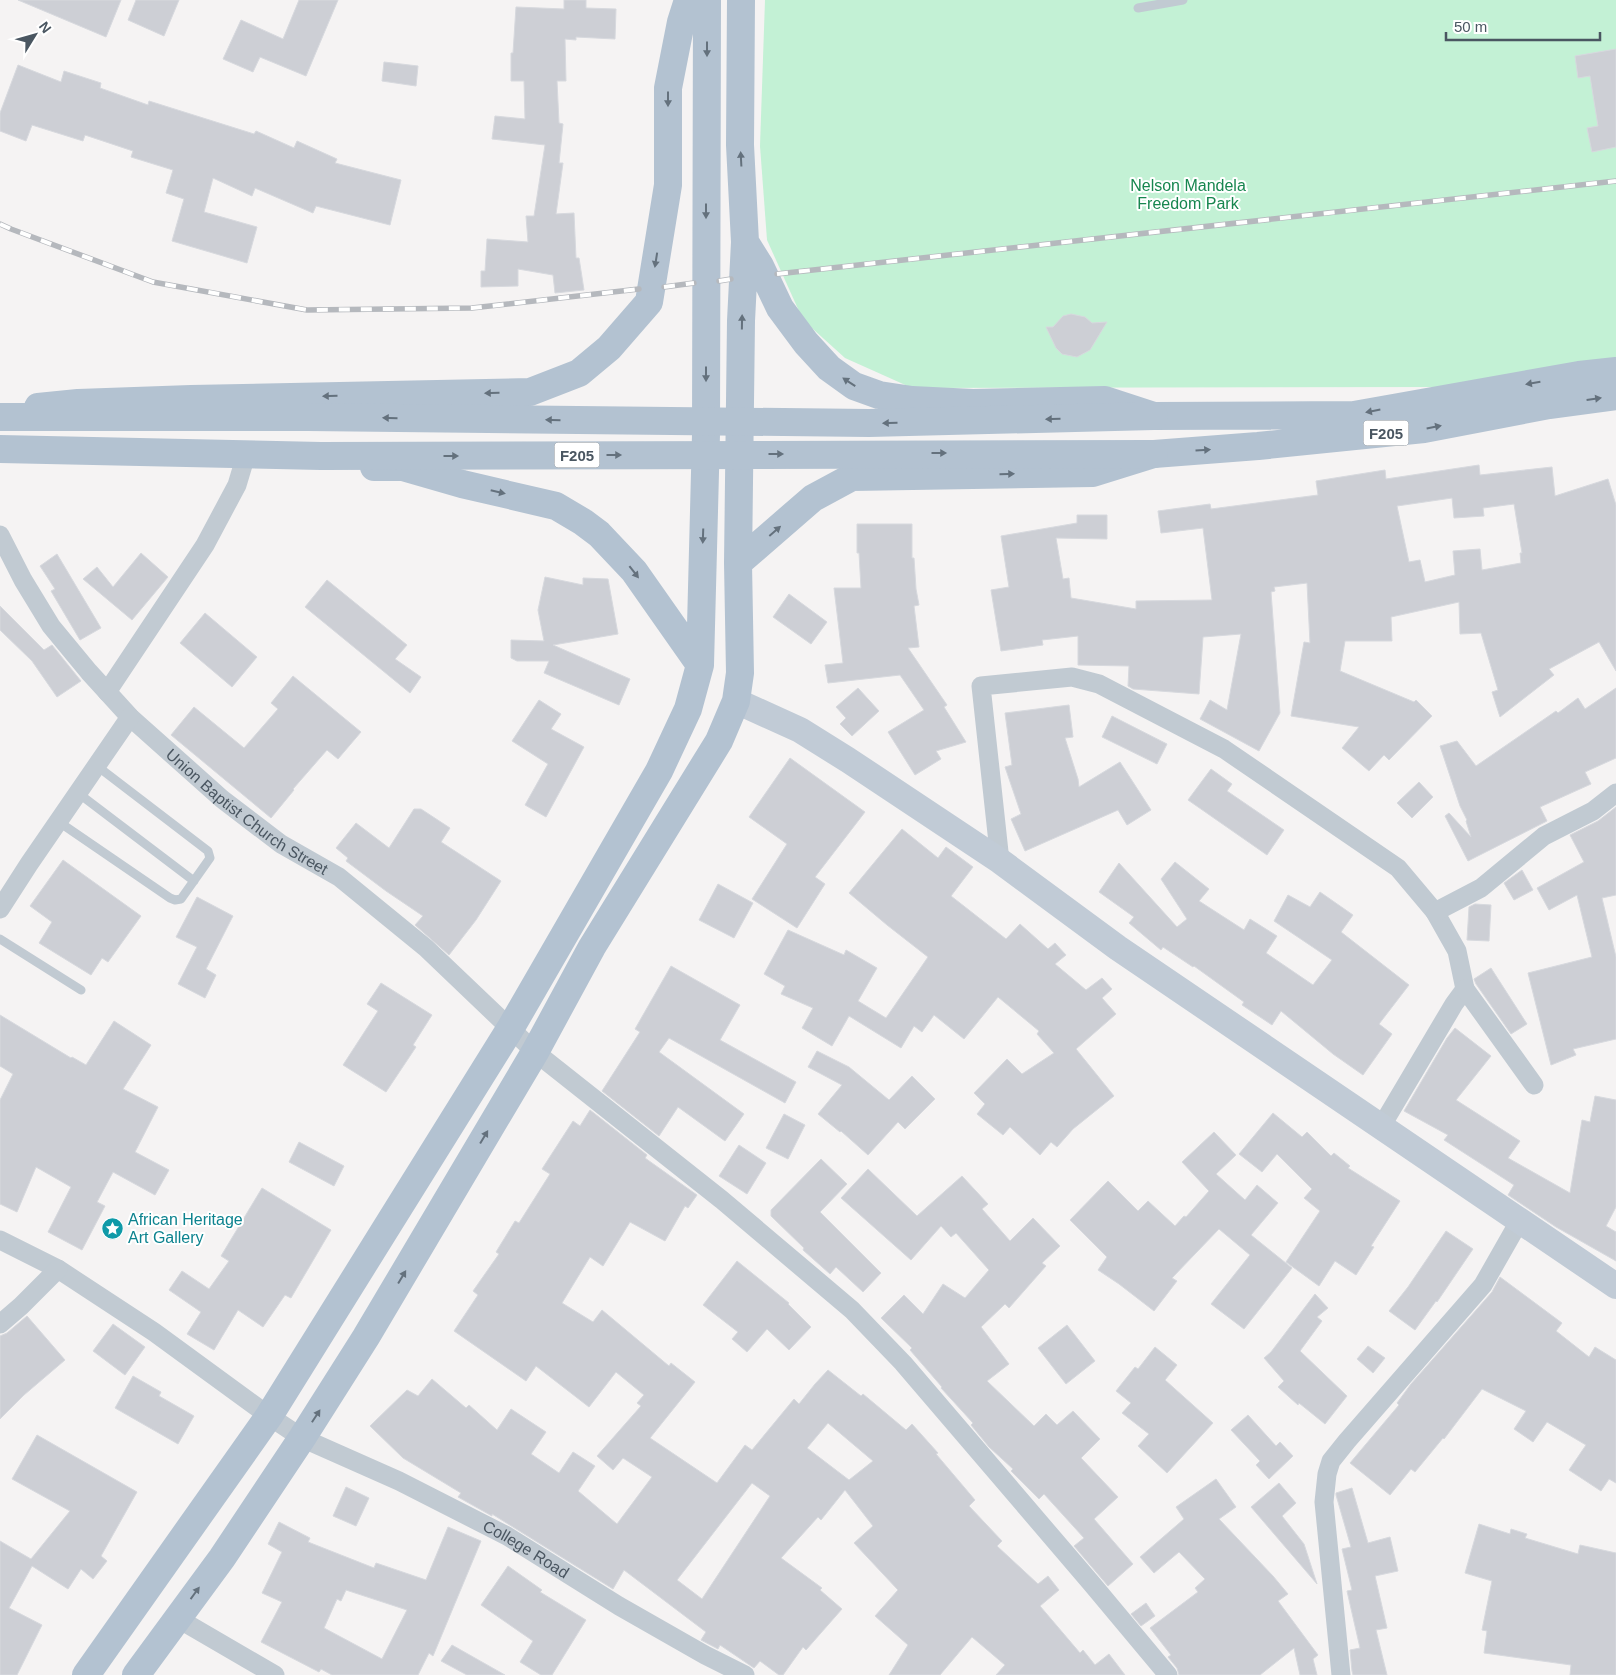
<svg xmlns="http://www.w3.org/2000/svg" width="1616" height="1675" font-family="Arial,sans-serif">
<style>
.green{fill:#c3f1d5}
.building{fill:#cdcfd5;stroke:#d7d9de;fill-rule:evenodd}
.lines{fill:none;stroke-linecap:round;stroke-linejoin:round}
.lane{stroke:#c1cad2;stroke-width:9}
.street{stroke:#c1cad2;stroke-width:19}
.secondary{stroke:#c1cbd6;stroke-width:26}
.primary{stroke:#b3c2d1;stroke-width:28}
.rail-casing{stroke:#b5b8bd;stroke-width:5.5}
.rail{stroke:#fff;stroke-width:4;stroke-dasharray:11;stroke-linecap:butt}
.primary-bridge{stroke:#b3c2d1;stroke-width:28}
.oneway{fill:#64717d}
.labels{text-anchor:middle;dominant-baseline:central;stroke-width:4;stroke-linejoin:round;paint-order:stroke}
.shield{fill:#fff;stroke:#808990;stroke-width:1}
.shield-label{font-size:15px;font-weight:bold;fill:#4a5661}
.park-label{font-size:16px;fill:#17864f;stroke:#fff}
.street-label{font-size:16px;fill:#4a5661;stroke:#fff}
.culture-label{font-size:16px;fill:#0d838f;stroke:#fff;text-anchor:start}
</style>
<rect width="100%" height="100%" fill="#f5f3f3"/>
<path class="green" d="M765 0H1616V366L1440 387 912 388 845 358 803 320 767 240 760 146Z"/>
<path class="building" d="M18 0H121L106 37Z
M136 0H179L164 36 128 20Z
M299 0H338L306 76 260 57 253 72 223 59 241 20 283 39Z
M564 0H586V8L616 9 615 39 576 37V40L565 39 566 81H557L559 123 563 124 559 163H563L556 214 574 213 576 258H579L584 290 555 293 553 275 518 269V286L481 287V271H485L487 239 528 242 526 216H534L545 145 492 139 495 116 525 119 524 81H511V53H513L516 7 564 9Z
M1616 49V147L1592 152 1587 128 1598 126 1590 76 1578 78 1575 56Z
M384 62 418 66 416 86 382 81Z
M18 65 61 82 64 71 101 83 100 88 148 105 149 101 254 134 256 131 294 148 297 141 337 159 335 163 401 180 390 225 316 206 313 213 255 188 252 196 213 178 204 212 257 227 247 263 172 241 184 199 166 193 173 170 131 157 133 151 85 135 83 141 32 125 26 141 0 131V113Z
M1071 314 1085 317 1092 323 1107 322 1090 350 1077 357 1062 354 1056 348 1046 327H1053L1063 316Z
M1479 465 1480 475 1552 467 1555 496 1608 479 1616 505V671L1599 642 1549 669 1554 675 1500 717 1492 692 1498 690 1481 633 1460 634 1459 602 1391 617 1392 641H1345L1340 671 1414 702 1416 700 1432 716 1389 760 1384 755 1369 771 1342 748 1359 727 1291 716 1304 642 1310 643 1307 583 1274 587 1275 591 1271 592 1280 713 1259 751 1200 719 1210 700 1227 710 1241 634 1203 637 1199 694 1133 689 1128 686 1129 666 1078 665V636L1042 640 1043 645 1001 651 991 590 1009 587 1001 536 1077 523V515H1107V539L1056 538 1063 579 1069 578 1071 598 1136 609V601L1212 600 1203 528 1161 533 1158 511 1210 504 1211 509 1318 495 1316 481 1385 470 1386 479ZM1452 498 1454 518 1484 516 1483 508 1514 504 1522 553H1520L1521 563 1482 570 1480 549 1453 551 1455 575 1425 582 1420 560 1409 562 1397 506Z
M857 524H912V558H914L916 589 919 605 914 606 919 647 908 648 947 705 944 707 966 742 936 751 941 759 915 775 888 732 924 710 900 675 828 683 825 665 843 663 834 588H861L859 553H857Z
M141 553 168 577 132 620 83 579 97 567 113 587Z
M57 554 101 628 80 640 51 591 55 589 40 566Z
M545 577 583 585V578L608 579 618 634 553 645 630 679 619 705 544 673 549 661H517L511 658V640L544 641 538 610Z
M327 580 407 645 395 659 421 677 410 693 305 607Z
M789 594 827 622 811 644 773 617Z
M0 606 44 650 52 645 81 681 57 697 32 661 0 630Z
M205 613 257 657 232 687 180 643Z
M293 676 361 732 338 759 327 750 293 789 294 790 271 818 171 735 194 707 244 748 278 709 271 703Z
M858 688 879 711 852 736 840 724 846 718 836 707Z
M1616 688V758L1585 772 1591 784 1540 807 1547 821 1468 861 1445 816 1449 813 1471 837 1466 821 1467 820 1460 806 1440 746 1457 741 1476 766 1556 711 1558 713 1578 698 1585 709Z
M539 700 561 714 551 729 584 747 546 817 525 805 548 764 512 741Z
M1069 705 1073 737 1065 738 1078 779 1079 787 1120 762 1151 810 1127 825 1118 810 1025 851 1011 819 1021 814 1005 767 1012 765 1005 713Z
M1112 716 1167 744 1157 764 1102 737Z
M790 758 865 812 815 877 825 884 797 928 752 899 787 844 749 817Z
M1211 769 1232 784 1227 791 1284 830 1267 855 1188 800Z
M1419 782 1433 797 1412 818 1397 803Z
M1616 807V895L1602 898 1616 957V1039L1573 1049 1576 1055 1551 1065 1528 973 1592 957 1577 895 1549 910 1537 888 1584 862 1570 835 1598 821Z
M414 809H421L450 828 441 842 501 881 476 920 449 955 415 925 423 916 386 891 346 861 348 858 336 848 356 823 389 848Z
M902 829 938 858 946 847 973 867 951 896 1006 939 1020 924 1048 949 1055 943 1066 955 1055 964 1086 990 1102 978 1112 989 1102 998 1116 1014 1076 1049 1114 1096 1073 1129 1057 1147 1051 1142 1040 1155 1010 1127 1003 1135 977 1114 985 1104 974 1093 1007 1059 1022 1074 1054 1053 1037 1034 1039 1031 998 997 964 1039 934 1015 922 1032 914 1026 901 1048 849 1016 832 1046 802 1028 813 1008 781 994 785 986 764 974 788 930 844 955 846 950 877 968 858 1001 886 1018 928 957 887 925 849 893Z
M63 860 141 916 108 962 102 958 91 975 39 943 52 922 30 906Z
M1175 862 1209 889 1199 901 1244 930 1250 919 1277 936 1266 953 1313 985 1332 960 1274 921 1288 895 1310 907 1320 892 1353 915 1341 932 1409 985 1379 1024 1392 1034 1363 1075 1333 1054 1281 1011 1272 1025 1242 1005 1244 1002 1194 966 1193 967 1163 947 1161 950 1129 923 1134 917 1099 892 1119 863 1177 927 1187 919 1161 879Z
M1522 870 1533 890 1514 900 1504 883Z
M718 884 753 903 734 938 699 920Z
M197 897 233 916 206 969 216 975 205 998 178 984 197 947 176 937Z
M1475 904 1491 905 1489 941 1467 940 1469 907Z
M671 966 740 1005 720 1040 796 1082 785 1103 669 1038 659 1052 744 1114 725 1141 678 1107 659 1136 602 1091 640 1032 635 1029Z
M1491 968 1527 1024 1511 1034 1476 984 1474 979Z
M381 983 432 1015 413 1045 416 1047 386 1092 343 1065 378 1011 367 1004Z
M0 1015 71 1058 72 1057 86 1065 114 1021 151 1045 123 1089 158 1107 135 1152 169 1170 155 1195 113 1172 97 1202 105 1206 82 1250 48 1232 71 1187 36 1167 17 1212 0 1204V1100L13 1074 0 1066Z
M1455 1028 1491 1056 1456 1100 1520 1141 1508 1158 1570 1193 1582 1120 1590 1122 1595 1096 1616 1100V1207L1606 1226 1616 1232V1261L1556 1227 1508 1195 1514 1185 1444 1140 1448 1135 1404 1111 1447 1038Z
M817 1051 849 1067 889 1100 912 1076 935 1099 905 1129 898 1122 868 1155 841 1131 840 1132 818 1114 842 1085 808 1067Z
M590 1110 647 1155 645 1158 697 1195 688 1208 685 1206 665 1241 630 1222 603 1266 590 1257 562 1303 593 1322 602 1310 669 1366 671 1363 695 1382 650 1438 717 1483 745 1445 752 1450 794 1399 799 1404 815 1384 828 1370 861 1396 863 1394 906 1430 912 1424 938 1453 936 1454 975 1500 969 1506 1002 1541 997 1546 1038 1584 1048 1576 1059 1590 1040 1606 1080 1653 1083 1650 1095 1665 1109 1654 1125 1675H996L1005 1665 972 1637 940 1675H889L908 1645 875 1616 898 1590 854 1543 873 1526 845 1490 821 1520 818 1517 781 1558 822 1588 820 1590 842 1609 806 1650 803 1647 783 1675H779L760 1661 754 1668 720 1645 718 1649 701 1640 706 1632 624 1570 613 1589 492 1514V1516L458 1497 461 1493 403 1458 370 1426 407 1390 418 1396 432 1379 466 1408 469 1405 497 1430 511 1409 546 1432 531 1454 559 1473 573 1452 595 1466 578 1491 617 1524 652 1477 623 1458 613 1470 597 1456 641 1406 637 1403 644 1395 616 1372 589 1407 536 1366 526 1381 454 1331 478 1295 473 1291 499 1254 496 1252 515 1221 519 1223 550 1174 542 1169 573 1121 580 1126ZM828 1423 873 1461 849 1480 807 1448ZM752 1483 770 1496 702 1599 677 1580Z
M1273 1113 1302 1137 1307 1132 1331 1156 1334 1153 1350 1166 1348 1168 1400 1201 1371 1246 1374 1247 1356 1275 1335 1261 1319 1286 1286 1262 1320 1211 1304 1198 1312 1189 1277 1154 1262 1172 1239 1154Z
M784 1114 805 1125 788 1159 766 1148Z
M1214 1132 1236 1155 1216 1174 1245 1200 1257 1185 1278 1203 1251 1235 1292 1268 1244 1329 1211 1304 1250 1255 1219 1229 1172 1278 1177 1281 1154 1311 1119 1284 1098 1270 1107 1257 1070 1220 1108 1181 1138 1211 1148 1201 1175 1226 1184 1216 1186 1217 1209 1191 1182 1162Z
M299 1142 344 1166 334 1186 289 1162Z
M739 1145 766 1163 747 1194 719 1176Z
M821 1159 847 1184 820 1212 881 1273 863 1292 836 1267 830 1274 803 1250 804 1248 771 1216V1210Z
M868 1169 917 1216 962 1176 988 1204 982 1209 1010 1241 1033 1218 1060 1246 1042 1263 1046 1266 1009 1308 1005 1304 981 1327 1009 1364 987 1381 1034 1426 1046 1414 1057 1425 1073 1411 1100 1439 1081 1458 1118 1497 1094 1519 1133 1564 1108 1586 1074 1546 1084 1538 1044 1494 1039 1499 1011 1471 1013 1469 989 1447 971 1425 973 1423 941 1388 942 1387 910 1350 912 1348 881 1318 904 1295 923 1314 943 1284 965 1298 989 1270 956 1233 951 1237 941 1226 911 1260 841 1198Z
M262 1188 331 1230 291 1298 285 1295 263 1327 238 1310 214 1350 187 1334 201 1312 169 1290 182 1271 209 1289 229 1261 221 1256Z
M1446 1231 1473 1249 1437 1302 1436 1301 1415 1330 1389 1311 1408 1287Z
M737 1261 789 1303 788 1304 811 1327 789 1350 767 1329 747 1352 732 1339 738 1332 703 1305Z
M1500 1277 1562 1323 1556 1331 1589 1357 1595 1347 1616 1360V1483L1609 1479 1601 1491 1569 1470 1586 1445 1547 1422 1533 1442 1514 1429 1526 1411 1482 1389 1444 1439 1443 1438 1415 1472 1411 1469 1390 1495 1350 1463 1399 1405 1397 1403 1411 1384 1492 1292Z
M1315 1294 1328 1308 1317 1317 1322 1321 1300 1351 1347 1396 1325 1424 1299 1403 1298 1405 1278 1387 1284 1381 1264 1358 1271 1352Z
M27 1316 65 1360 24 1395 0 1419V1336L7 1333Z
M113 1324 145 1347 125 1375 93 1351Z
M1067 1325 1095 1361 1066 1384 1038 1348Z
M1368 1346 1385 1358 1373 1373 1357 1359Z
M1155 1347 1177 1365 1165 1380 1213 1423 1167 1473 1138 1446 1149 1434 1122 1413 1131 1403 1116 1391 1135 1367 1138 1369Z
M133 1376 161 1392 159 1396 194 1416 178 1444 115 1408Z
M1248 1415 1276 1446 1280 1442 1293 1456 1269 1479 1256 1465 1260 1461 1231 1430Z
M37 1435 137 1492 101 1556 107 1561 93 1579 81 1569 68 1589 32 1566 9 1608 42 1625 17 1675H0V1541L31 1559 70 1511 12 1479Z
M1216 1479 1236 1507 1219 1519 1273 1576 1288 1594 1278 1601 1318 1655 1313 1659 1317 1675H1300L1294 1648 1260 1675H1179L1177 1668 1168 1657 1171 1655 1150 1628 1198 1592 1195 1588 1205 1579 1179 1552 1154 1573 1140 1557 1184 1519 1176 1507Z
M1279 1483 1296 1503 1282 1516 1304 1544 1317 1584 1251 1507Z
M346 1487 369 1498 356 1526 333 1516Z
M1352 1488 1368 1543 1390 1537 1398 1571 1375 1576 1387 1628 1376 1630 1387 1675H1353L1352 1671 1350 1650 1360 1648 1347 1591 1352 1590 1342 1549 1351 1547 1336 1495V1493Z
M279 1522 310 1538 308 1542 374 1568 376 1563 426 1580 448 1527 481 1541 433 1656 429 1653 418 1675H332L321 1669 319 1672 261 1642 282 1602 262 1593 282 1552 268 1544ZM346 1590 407 1610 382 1659 324 1628 337 1599 341 1601Z
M1479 1524 1510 1534 1511 1529 1527 1534 1525 1538 1578 1554 1580 1545 1616 1553V1675H1570L1571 1665 1484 1653 1487 1631 1482 1630 1492 1581 1465 1573Z
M508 1566 542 1590 540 1592 586 1620 552 1675H541L520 1662 533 1641 481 1605Z
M1146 1603 1155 1616 1141 1626 1131 1614Z
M452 1645 505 1675H467L441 1661Z"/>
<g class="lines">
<path class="lane" d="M1138 8 1183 0
M78 793 194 881
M59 822 170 898 175 900 181 899 210 858 208 851 97 766
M0 939 81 990"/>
<g class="street">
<path id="s1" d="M0 535 23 580 51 626 89 672 130 717 222 799 281 844 339 877 426 948 535 1052 722 1200 852 1310 903 1363 1092 1584 1168 1675"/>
<path d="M107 692 205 545 237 485 243 465"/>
<path d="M1000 861 981 686 1072 677 1099 684 1224 749 1398 868 1435 912 1457 951 1465 989 1454 1004 1381 1127"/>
<path d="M0 909 29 864 130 717"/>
<path d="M1435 912 1481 888 1544 836 1593 811 1616 793"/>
<path d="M1465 989 1534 1085"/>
<path id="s2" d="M0 1240 58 1269 154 1332 269 1416 302 1438 399 1481 507 1536 619 1606 705 1655 745 1675"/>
<path d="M0 1324 21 1306 58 1269"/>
<path d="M177 1618 275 1675"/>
<path d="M1341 1675 1324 1502 1327 1474 1331 1461 1347 1441 1483 1285 1520 1220"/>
</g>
<path class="secondary" d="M736 701 800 730 848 760 1000 861 1118 948 1616 1286"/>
<path class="primary" d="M745 242 760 266 780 308 806 343 829 368 854 386 879 395 912 400 973 403 1105 400 1154 416 1354 415 1579 375 1616 371
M38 407 78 403 191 399 530 392 579 373 609 348 649 302 668 185V88L681 22 688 0
M374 467H403L462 484 556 506 583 522 599 534 634 571 700 665
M738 563 813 498 852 477 1093 473 1154 454 1258 446 1424 429 1549 405 1616 396
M86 1675 269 1416 510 1029 659 771 688 709 700 665 706 434 707 0
M136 1675 222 1558 302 1438 366 1337 535 1052 592 947 719 741 736 701 740 673 738 563 741 321 745 242 740 145 741 0"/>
<defs>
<path id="rail" d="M0 224 11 229 153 282 307 310 472 308 639 289
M777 274 1616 181
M719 281 731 279
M664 287 694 283"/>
</defs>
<use href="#rail" class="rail-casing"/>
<use href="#rail" class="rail"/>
<path class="primary-bridge" d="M0 417H308L869 423 1154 416
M0 449 321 456 1154 454"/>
</g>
<defs><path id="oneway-solid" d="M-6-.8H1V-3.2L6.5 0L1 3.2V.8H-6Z" transform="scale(1.25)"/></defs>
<g class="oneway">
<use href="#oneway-solid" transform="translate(707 49) rotate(90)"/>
<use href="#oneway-solid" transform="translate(668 99) rotate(90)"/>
<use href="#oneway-solid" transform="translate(741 159) rotate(-93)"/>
<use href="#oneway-solid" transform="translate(706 211) rotate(90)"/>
<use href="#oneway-solid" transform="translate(656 260) rotate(99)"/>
<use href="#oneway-solid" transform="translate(742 322) rotate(-89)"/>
<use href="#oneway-solid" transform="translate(706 374) rotate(90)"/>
<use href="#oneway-solid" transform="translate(849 382) rotate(-147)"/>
<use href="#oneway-solid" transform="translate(1533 383) rotate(170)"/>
<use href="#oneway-solid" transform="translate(492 393) rotate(179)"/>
<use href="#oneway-solid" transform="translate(330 396) rotate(179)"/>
<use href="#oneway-solid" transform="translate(1594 399) rotate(-8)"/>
<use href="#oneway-solid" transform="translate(1373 411) rotate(169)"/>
<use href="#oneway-solid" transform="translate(390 418) rotate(-179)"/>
<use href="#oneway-solid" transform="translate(1053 419) rotate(179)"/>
<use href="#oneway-solid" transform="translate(553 420) rotate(-179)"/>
<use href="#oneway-solid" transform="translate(890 423) rotate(179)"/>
<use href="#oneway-solid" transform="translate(1434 427) rotate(-11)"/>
<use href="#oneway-solid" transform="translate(1203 450) rotate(-4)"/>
<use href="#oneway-solid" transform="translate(939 453)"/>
<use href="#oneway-solid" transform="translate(776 454)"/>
<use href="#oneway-solid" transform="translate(614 455)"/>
<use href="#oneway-solid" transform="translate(451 456)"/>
<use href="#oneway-solid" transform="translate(1007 474) rotate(-1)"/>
<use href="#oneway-solid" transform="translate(498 492) rotate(13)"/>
<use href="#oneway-solid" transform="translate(775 531) rotate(-41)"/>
<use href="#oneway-solid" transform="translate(703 536) rotate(92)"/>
<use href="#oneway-solid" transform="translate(634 572) rotate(52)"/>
<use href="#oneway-solid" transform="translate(484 1137) rotate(-59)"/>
<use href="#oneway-solid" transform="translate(402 1277) rotate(-59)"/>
<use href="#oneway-solid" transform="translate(316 1416) rotate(-57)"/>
<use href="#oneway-solid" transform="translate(195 1593) rotate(-54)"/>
</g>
<defs>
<symbol id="sight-disc" viewBox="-11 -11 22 22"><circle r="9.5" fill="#0f9aa8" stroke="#fff"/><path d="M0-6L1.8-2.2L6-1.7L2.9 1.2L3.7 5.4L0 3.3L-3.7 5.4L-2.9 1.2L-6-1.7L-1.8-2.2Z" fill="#fff"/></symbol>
</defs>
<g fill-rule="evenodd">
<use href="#sight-disc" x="100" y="1216" width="25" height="25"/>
</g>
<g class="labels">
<g class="shield">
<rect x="1363.5" y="420.5" width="45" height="25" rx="4"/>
<rect x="554.5" y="442.5" width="45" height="25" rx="4"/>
</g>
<g class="shield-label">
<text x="1386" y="433">F205</text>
<text x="577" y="455">F205</text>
</g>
<g class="park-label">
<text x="1188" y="185">Nelson Mandela<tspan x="1188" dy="18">Freedom Park</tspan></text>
</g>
<g class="street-label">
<text stroke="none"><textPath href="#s1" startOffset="376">Union Baptist Church Street</textPath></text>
<text stroke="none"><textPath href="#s2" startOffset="612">College Road</textPath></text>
</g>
<g class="culture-label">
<text x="128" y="1219">African Heritage<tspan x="128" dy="18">Art Gallery</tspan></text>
</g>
</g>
<g transform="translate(35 35) rotate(53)" stroke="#ffffff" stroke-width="4" paint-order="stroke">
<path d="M0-4L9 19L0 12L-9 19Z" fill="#4a5661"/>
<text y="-8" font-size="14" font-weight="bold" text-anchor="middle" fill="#4a5661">N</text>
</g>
<path d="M1446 32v8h154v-8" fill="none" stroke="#4a5661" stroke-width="2.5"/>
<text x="1454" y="32" font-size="15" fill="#4a5661" stroke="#ffffff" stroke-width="4" paint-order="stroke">50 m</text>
</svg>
